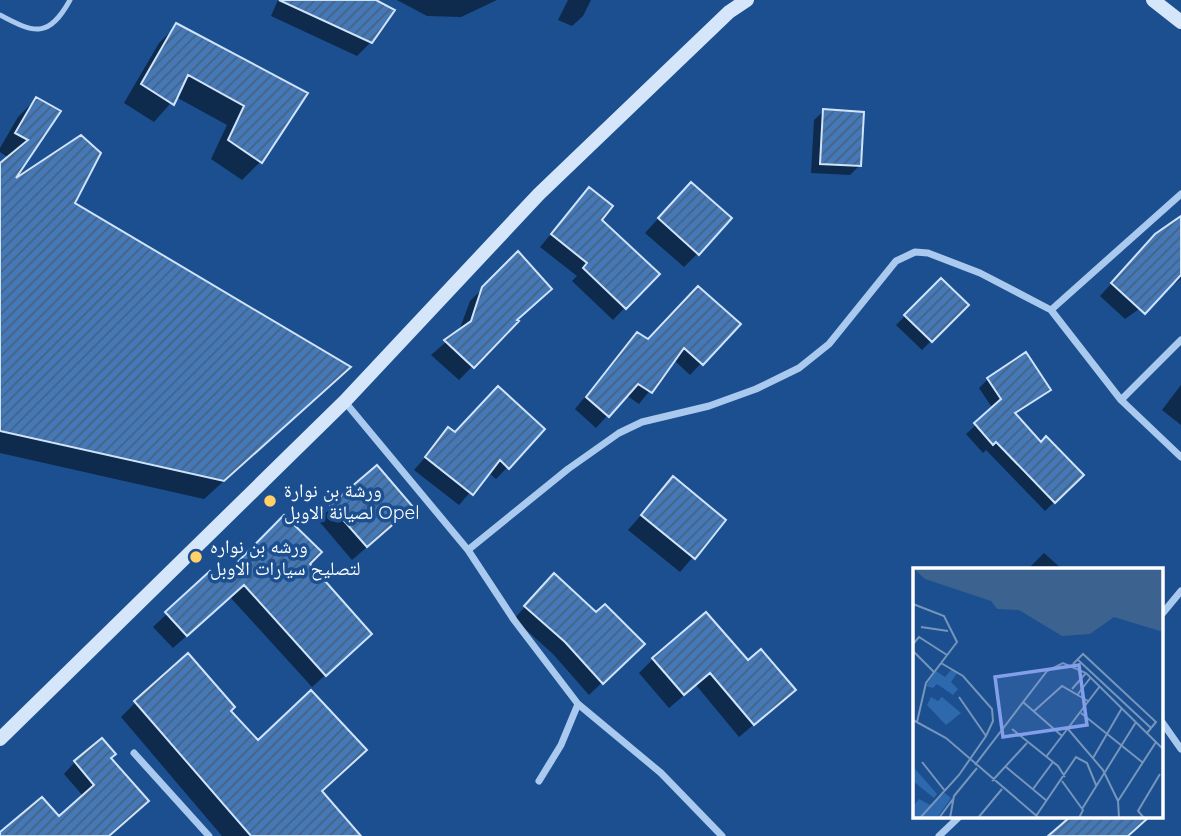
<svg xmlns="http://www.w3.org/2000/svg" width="1181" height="836" font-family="Quicksand,'Noto Naskh Arabic',sans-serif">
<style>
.shadow{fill:#0007}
.building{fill:url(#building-hatch);stroke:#cfe3fa;stroke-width:2}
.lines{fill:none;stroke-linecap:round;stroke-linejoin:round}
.lane{stroke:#a9c9ee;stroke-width:5}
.street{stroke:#a9c9ee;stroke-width:7}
.secondary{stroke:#d6e6fa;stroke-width:14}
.poi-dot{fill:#ffd166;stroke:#1b4f8f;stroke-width:2.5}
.labels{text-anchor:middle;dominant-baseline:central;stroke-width:7;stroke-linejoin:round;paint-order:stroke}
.poi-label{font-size:19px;fill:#fff;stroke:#1b4f8f;text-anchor:start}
.inset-road{fill:none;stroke:#7695bc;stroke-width:2}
.view{fill:#839eea;fill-opacity:0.15;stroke:#839eea;stroke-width:3.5}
.inset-edge{fill:none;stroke:#fff;stroke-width:3.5}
</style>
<defs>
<pattern id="building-hatch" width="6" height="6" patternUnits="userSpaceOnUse" patternTransform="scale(1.75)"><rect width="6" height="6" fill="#4478b7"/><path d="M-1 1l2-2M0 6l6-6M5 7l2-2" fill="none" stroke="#486282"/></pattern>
</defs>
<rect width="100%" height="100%" fill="#1b4f8f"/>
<path class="shadow" d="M278 0H372L371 42 357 56 271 16Z
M497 0 461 17 427 16 397 0Z
M568 0H591L583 16 572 26 558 20Z
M177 25 305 94 260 162 242 180 211 159 227 125 176 97 154 122 124 103 159 43Z
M36 99 59 111 10 184 73 203 349 368 204 499 0 453V165L9 158 0 152V148L18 117Z
M824 111 860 165 850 175 811 173 814 120Z
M589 189 600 220 657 274 613 320 572 281 577 276 540 247Z
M677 198 698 253 684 267 645 233Z
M1181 218V279L1125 319 1100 296 1143 249Z
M518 254 517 321 459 380 431 355 459 331 470 301Z
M941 280 967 305 922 350 896 325Z
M738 324 690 375 674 360 639 404 626 395 596 428 575 409 637 334 647 341Z
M988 379 1049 390 1014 415 1041 444 1082 475 1045 511 986 450 983 453 966 434 993 409 979 388Z
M1181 385V425L1162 410Z
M449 430 454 434 543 430 496 479 488 472 459 505 414 470Z
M673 479 724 521 680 572 628 530Z
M332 507 397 521 352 560 318 520Z
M1044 553 1063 570H1027Z
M307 564 357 647 312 687 230 597 173 648 153 627 210 574 219 583Z
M542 588 596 615 642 644 589 695 553 654 514 619Z
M653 659 747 662 794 690 739 737 696 685 669 708 639 673Z
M136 702 229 711 258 742 320 792 359 836H222L121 717Z
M109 759 108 836H0L58 819 84 797 64 774 75 762Z
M1063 817H1147L1127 836H1051L1068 821Z"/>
<path class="building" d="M279 0H376L395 10 372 43Z
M176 23 308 93 262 163 228 140 244 106 188 75 174 105 141 84Z
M36 97 61 111 16 178 81 135 101 153 75 203 351 367 224 481 0 431V163L28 140 15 133Z
M823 109 864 112 861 166 820 164Z
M691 182 732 218 699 255 658 218Z
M589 187 613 206 602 220 660 274 626 309 583 268 587 263 551 234Z
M1181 216V275L1145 314 1111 283 1155 234Z
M518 251 552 289 517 320 519 321 474 368 444 340 471 321 482 287Z
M941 278 969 305 932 342 904 315Z
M698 286 741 324 703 365 684 348 652 393 638 384 609 417 586 397 637 332 648 339Z
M1026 352 1051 390 1015 413 1041 442 1046 436 1084 475 1055 503 996 442 993 445 974 423 1001 399 987 378Z
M498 386 545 429 509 469 500 460 473 495 425 457 448 427 455 432Z
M377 465 413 507 367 547 330 505Z
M673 476 726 520 695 559 641 515Z
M284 515 322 552 310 564 372 634 326 676 244 585 187 636 165 612 210 571 219 581Z
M554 573 596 612 605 604 645 644 603 684 565 642 524 606Z
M706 612 748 660 761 649 796 690 754 725 710 673 684 695 652 658Z
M188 653 235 707 231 711 258 740 311 690 367 750 322 791 361 836H251L134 701Z
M102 738 116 754 111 758 149 801 109 836H0V832L42 797 59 816 94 785 74 761Z
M1070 817H1149L1128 836H1048Z"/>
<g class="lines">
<path class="lane" d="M0 15C35 34 49 38 70 0"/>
<path class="street" d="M1051 310 1181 194
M1121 400 1181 340
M345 402 468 550 514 620 578 704 661 773 722 836
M468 550 568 469 619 433 642 422 709 406 756 389 799 368 829 344 896 261 915 252 928 253 980 273 1051 310 1121 400 1181 457
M1162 614 1181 591
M1162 722 1181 749
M134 753 209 836
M539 781 561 745 578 704
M939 836 959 817"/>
<path class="secondary" d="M1153 0 1181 22
M0 739 345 401 539 194 729 12 747 0"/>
</g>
<g class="poi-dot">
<circle cx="270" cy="501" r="7"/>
<circle cx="196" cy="557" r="7"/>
</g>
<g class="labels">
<g class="poi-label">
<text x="284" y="490">ورشة بن نوارة<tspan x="284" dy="22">لصيانة الاوبل Opel</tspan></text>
<text x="210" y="546">ورشه بن نواره<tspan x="210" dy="22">لتصليح سيارات الاوبل</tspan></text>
</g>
</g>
<g transform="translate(913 568)">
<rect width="250" height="250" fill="#1b4f8f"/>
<path d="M38 102 45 104 38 114 45 121 40 127 24 116 20 120 13 118 23 103 32 109ZM18 129 25 133 29 129 48 145 33 157 14 137ZM2 201 24 226 21 230 0 213ZM32 225 38 230 24 250H0V238L6 231 17 237Z" fill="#2e69ad"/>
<path d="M0 0H250V64L201 49 177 66 149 68 106 42 84 41 78 33 12 11Z" fill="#3c6290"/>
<path class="inset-road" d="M0 36 31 48 44 74 13 115 4 154M8 59 35 63M0 76 6 69 34 87M1 84 21 104M164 91 238 160M28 95 50 108 79 141 80 153 73 168M160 96 170 86 243 154 234 165M159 121 173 105M165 126 178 109M110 134 149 168M120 144 149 118 175 133M168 145 229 194M0 152 33 170 126 250M99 161 145 198 152 209M155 161 190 202 205 233M133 189 187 118M180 190 209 140M9 194 32 223M62 197 134 103 150 95 173 105 251 182M93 199 134 233M79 213 114 175M149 213 170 242 166 250M120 221 140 194M169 241 223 154M123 248 163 189 174 195 183 217M7 250 46 207 73 168 46 129M26 250 40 231M37 250 41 228 64 200M65 250 89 221M206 250 205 233 243 174M231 250 225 243 247 206"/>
<path class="view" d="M166 97 174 157 90 169 82 109Z"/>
<rect width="250" height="250" class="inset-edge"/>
</g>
</svg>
